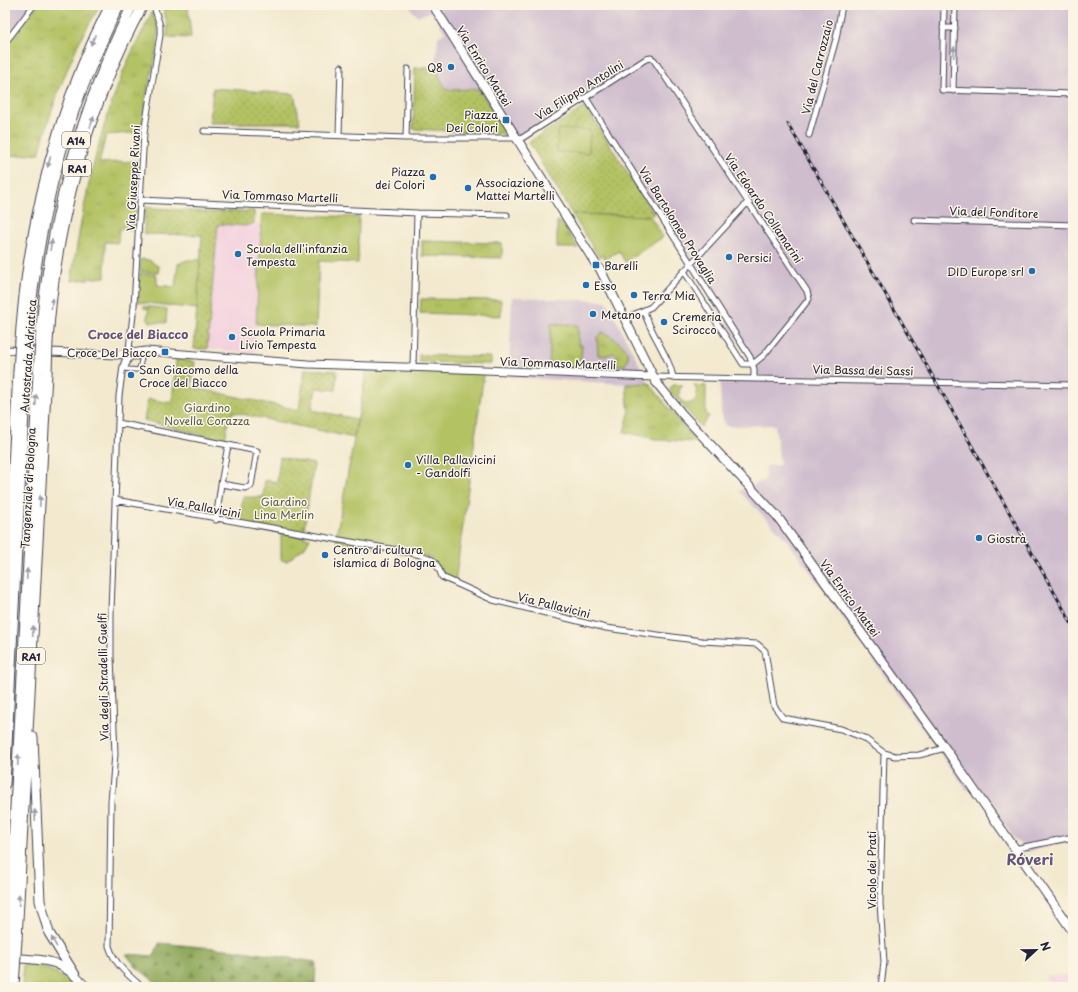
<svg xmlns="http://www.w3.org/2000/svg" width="1078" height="992" font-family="'Playpen Sans',sans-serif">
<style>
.built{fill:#f3cfde}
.industrial{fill:#cfbdce}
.grass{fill:url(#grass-tufts);stroke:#6a7250}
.forest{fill:url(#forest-firs);stroke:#58654a}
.park{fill:url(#park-dots);stroke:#6a7250}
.garden{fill:#b3c264;stroke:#6a7250}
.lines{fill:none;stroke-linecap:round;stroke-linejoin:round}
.pedestrian-casing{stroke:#414051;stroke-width:5.5}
.minor-casing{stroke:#414051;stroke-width:7}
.secondary-casing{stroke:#414051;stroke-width:9}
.primary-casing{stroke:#414051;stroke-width:10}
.motorway-casing{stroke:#414051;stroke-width:11}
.pedestrian{stroke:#fff;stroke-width:3.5}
.minor{stroke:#fff;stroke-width:5}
.secondary{stroke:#fff;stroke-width:7}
.primary{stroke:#fff;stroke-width:8}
.motorway{stroke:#fff;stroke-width:9}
.rail-casing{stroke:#22223b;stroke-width:3}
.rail{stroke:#fcf5e5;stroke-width:1.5;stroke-dasharray:4.5;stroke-linecap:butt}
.motorway-bridge-casing{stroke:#414051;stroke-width:11;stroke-linecap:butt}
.motorway-bridge{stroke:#fff;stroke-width:9}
.oneway{fill:#9c9ca7}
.poi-dot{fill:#1f6fb2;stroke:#fcf5e5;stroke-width:1.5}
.labels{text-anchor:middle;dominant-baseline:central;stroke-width:3;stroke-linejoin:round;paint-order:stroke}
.shield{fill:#fcf5e5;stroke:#63616e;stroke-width:1}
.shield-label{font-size:10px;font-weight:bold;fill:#22223b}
.street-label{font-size:11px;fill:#22223b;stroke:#fcf5e5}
.poi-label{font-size:11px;fill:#22223b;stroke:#fcf5e5;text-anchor:start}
.park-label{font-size:11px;fill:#555a49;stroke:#fcf5e5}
.neighbourhood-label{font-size:12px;font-weight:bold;fill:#63547a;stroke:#fcf5e5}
.district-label{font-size:15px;font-weight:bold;fill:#63547a;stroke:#fcf5e5}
</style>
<defs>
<pattern id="grass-tufts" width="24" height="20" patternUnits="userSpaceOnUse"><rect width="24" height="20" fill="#b3c264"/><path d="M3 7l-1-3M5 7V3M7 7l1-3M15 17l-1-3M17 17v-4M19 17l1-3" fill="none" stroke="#9aa658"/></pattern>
<pattern id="forest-firs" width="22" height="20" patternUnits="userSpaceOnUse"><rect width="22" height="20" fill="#8ea85a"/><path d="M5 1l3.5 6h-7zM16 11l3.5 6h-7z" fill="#74884c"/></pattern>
<pattern id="park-dots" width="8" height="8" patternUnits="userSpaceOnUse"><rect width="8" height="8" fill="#b3c264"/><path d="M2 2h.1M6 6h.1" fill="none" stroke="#9aa658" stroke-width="1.8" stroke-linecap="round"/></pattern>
</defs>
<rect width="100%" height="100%" fill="#fcf5e5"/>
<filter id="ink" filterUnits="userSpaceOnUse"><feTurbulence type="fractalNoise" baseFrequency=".025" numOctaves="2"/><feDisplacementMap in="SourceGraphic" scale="8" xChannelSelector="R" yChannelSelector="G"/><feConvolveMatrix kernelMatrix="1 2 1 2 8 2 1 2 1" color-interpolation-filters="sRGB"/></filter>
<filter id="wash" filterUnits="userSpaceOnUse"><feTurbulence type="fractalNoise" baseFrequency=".012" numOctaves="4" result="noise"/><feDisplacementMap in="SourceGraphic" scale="16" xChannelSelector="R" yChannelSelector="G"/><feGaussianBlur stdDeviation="0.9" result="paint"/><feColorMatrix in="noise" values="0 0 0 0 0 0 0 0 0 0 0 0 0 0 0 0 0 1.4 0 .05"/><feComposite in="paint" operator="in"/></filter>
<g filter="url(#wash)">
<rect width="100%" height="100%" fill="#f2e9ce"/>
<path class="built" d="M254 223 261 224 255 353 207 349 218 224 246 226Z
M1073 975V987H1052L1045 976Z"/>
<path class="industrial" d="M5 5H37L5 43Z
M409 5H1073V841L1026 852 1021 844 1016 841 979 788 967 790 787 540 739 491 765 480 766 466 780 465 775 425 725 426 721 411 720 380H751L755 368 585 99 519 142 508 134 479 89 446 90 435 68 438 37 445 33 433 11 418 16 413 12Z
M512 297 606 301 649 383 626 384 509 377Z"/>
<path class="grass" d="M37 5H100C94 17 86 28 80 40 63 77 49 115 39 154L5 156V43Z
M188 6 191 38 167 37 168 25 163 9Z
M152 12 158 29 157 49 146 98 142 132 106 135 99 163 138 161 136 231 119 229 118 243 105 242V277L71 281C82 212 95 143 121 78 129 55 142 34 152 12Z
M557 221 562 223 578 248H557Z
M422 241 502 243V258L422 256Z
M421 299 501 300V316L420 313Z
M551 323 578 325V344L582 345 580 368 549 367Z
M602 332C612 336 637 351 625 365L603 366 615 364 618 358 614 353 605 356 598 355 597 337Z
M419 355 491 357V364L419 362Z
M649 383 696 442 660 440 624 432 629 414 626 384Z
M281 533 310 538 305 547 287 561 281 560Z"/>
<path class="forest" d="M159 943 236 950 316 962 315 987H162L136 967 126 954 154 956Z"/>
<path class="park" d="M415 68H435L446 90 479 89 508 134 413 129Z
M213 88 294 94 300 123H210Z
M583 108 587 109 654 214 650 216 572 214 529 142Z
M145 207 203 212 254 211V223L246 226 218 224 207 349H194L202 235 144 234Z
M176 359 195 362 191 387 299 410 305 369 337 371 336 390 316 388 312 410 357 419 354 438 233 412 227 426 225 441 144 420 148 399 172 403Z
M280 457 314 464 303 535 240 524 243 497H263L265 480 277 482Z"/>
<path class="garden" d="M558 129 590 130 589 153 557 152Z
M262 214 359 217 358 263 319 261 316 327 256 324Z
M572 214 650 216 663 237 625 262 619 251 605 259 603 255 599 257Z
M141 259 149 260 159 267 158 273 140 271Z
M187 260H200L197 309 138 302 140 273 156 275 157 277V285L175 287 178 264Z
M143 306 167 309 166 323 150 322 147 318 149 309H145Z
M367 369 484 373 455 583 442 577 431 558 337 542 336 537Z
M674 385H683C676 392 679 400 687 404 698 402 700 394 694 385L706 386V415L709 416 701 427 671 392 670 388Z
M23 964C44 966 58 971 73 987H22Z"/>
</g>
<g filter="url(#ink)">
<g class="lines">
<defs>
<path id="pedestrian" d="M142 357 139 370 125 369 130 358Z"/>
<path id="minor" d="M944 5 942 90 1073 94
M943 28H955
M5 43 34 5
M953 91 955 5
M586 98 750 357 754 369V379
M204 131 406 138H517
M339 135 341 67
M809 135 836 39 842 5
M406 138 408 69
M519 140 646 59 651 58 654 60 807 291 809 299 764 355 753 364H743L684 271
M141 200 417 213 413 367
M417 213 507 215
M914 220 1073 225
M644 311C650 333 670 357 673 378
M624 319 651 307 748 202
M653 377 1073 385
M118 423 228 445 221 484
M115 500 413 553C431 558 436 558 442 577L493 600 606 628 702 641 757 644 765 651 774 706 783 718 841 729 864 738 884 753 895 756 919 755 945 748
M216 520 221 484 245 488 251 486 257 451 228 445
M1014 849 1073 837
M142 987C128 975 115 965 109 946L111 802 115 754 111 657V611L119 396 123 366 129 349 134 306 144 133 160 35V26L154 6
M881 987 884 962 880 903 884 753"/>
<path id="secondary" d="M5 350 116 355 146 351 308 364 434 368 653 377"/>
<path id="primary" d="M433 5 597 266 600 269 656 382 682 414 777 516 945 748 1073 932
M10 958C47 960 60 958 86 987"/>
<path id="motorway" d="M20 340C28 223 57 109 110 5
M28 340C34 263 48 187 73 114 86 77 102 41 119 5
M40 341C48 222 80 111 132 5
M48 342C55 225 87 108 143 5
M5 618 18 372
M33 737 40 901 49 933 75 975
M5 784 26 372
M8 939 38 373
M17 939 47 372"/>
</defs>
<use href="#pedestrian" class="pedestrian-casing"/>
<use href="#minor" class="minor-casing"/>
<use href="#secondary" class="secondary-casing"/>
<use href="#primary" class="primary-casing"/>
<use href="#motorway" class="motorway-casing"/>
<use href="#pedestrian" class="pedestrian"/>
<use href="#minor" class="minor"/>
<use href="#secondary" class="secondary"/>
<use href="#primary" class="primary"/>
<use href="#motorway" class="motorway"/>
<defs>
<path id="rail" d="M788 124 936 382 1073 626"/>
</defs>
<use href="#rail" class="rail-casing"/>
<use href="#rail" class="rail"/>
<defs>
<path id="motorway-bridge" d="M18 372 20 340
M26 372 28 340
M47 372 48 342
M38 373 40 341
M6 987 8 939
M14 987 17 939"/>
</defs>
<use href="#motorway-bridge" class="motorway-bridge-casing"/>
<use href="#motorway-bridge" class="motorway-bridge"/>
</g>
<defs><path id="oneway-solid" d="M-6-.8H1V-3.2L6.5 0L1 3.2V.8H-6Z"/></defs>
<g class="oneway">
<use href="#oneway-solid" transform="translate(93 40) rotate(114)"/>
<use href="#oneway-solid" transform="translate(954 52) rotate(-88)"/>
<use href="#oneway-solid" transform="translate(92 122) rotate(-71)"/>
<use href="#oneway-solid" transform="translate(49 162) rotate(105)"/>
<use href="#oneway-solid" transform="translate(51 245) rotate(-80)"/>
<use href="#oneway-solid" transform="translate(52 303) rotate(-84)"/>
<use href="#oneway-solid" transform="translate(36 400) rotate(-87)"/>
<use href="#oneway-solid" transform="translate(40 501) rotate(-87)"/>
<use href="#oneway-solid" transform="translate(27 574) rotate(-87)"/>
<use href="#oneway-solid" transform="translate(33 631) rotate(-87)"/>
<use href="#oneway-solid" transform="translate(18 760) rotate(-87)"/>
<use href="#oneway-solid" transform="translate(35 815) rotate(-93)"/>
<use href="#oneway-solid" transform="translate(19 900) rotate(-87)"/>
<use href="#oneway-solid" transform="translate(54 942) rotate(-119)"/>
</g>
</g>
<g class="poi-dot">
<circle cx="451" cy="67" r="4"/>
<rect x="502" y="116" width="8" height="8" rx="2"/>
<circle cx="433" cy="177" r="4"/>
<circle cx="468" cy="188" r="4"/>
<circle cx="238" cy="254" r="4"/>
<circle cx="729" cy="257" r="4"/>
<rect x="592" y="261" width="8" height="8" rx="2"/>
<circle cx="1032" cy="271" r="4"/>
<circle cx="586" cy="285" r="4"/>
<circle cx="634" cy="295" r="4"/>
<circle cx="593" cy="314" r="4"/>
<circle cx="664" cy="322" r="4"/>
<circle cx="232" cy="337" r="4"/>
<rect x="161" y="348" width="8" height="8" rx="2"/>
<circle cx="131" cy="375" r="4"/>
<circle cx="408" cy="465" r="4"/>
<circle cx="979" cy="538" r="4"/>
<circle cx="325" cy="555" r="4"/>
</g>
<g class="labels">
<g class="shield">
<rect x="62" y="132" width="28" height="16" rx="3"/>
<rect x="63" y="160" width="28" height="16" rx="3"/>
<rect x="17" y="648" width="28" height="16" rx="3"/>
</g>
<g class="shield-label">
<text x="76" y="140">A14</text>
<text x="77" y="168">RA1</text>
<text x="31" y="656">RA1</text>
</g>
<g class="street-label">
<text transform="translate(484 66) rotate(58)">Via Enrico Mattei</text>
<text transform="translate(817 67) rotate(-76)">Via del Carrozzaio</text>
<text transform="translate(579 90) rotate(-32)">Via Filippo Antolini</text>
<text transform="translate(133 178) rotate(-87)">Via Giuseppe Rivani</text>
<text transform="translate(280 196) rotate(2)">Via Tommaso Martelli</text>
<text transform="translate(764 208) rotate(56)">Via Edoardo Collamarini</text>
<text transform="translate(994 212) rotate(2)">Via del Fonditore</text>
<text transform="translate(678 225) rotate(58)">Via Bartolomeo Provaglia</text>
<text transform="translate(28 356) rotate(-86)">Autostrada Adriatica</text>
<text transform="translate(558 363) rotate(2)">Via Tommaso Martelli</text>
<text transform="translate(863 370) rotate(1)">Via Bassa dei Sassi</text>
<text transform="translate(28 488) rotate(-87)">Tangenziale di Bologna</text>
<text transform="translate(204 507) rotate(10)">Via Pallavicini</text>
<text transform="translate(850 598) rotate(54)">Via Enrico Mattei</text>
<text transform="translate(554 605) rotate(14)">Via Pallavicini</text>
<text transform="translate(103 677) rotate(-91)">Via degli Stradelli Guelfi</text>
<text transform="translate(871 870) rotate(-90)">Vicolo dei Prati</text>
</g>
<g class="poi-label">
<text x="443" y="67" text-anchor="end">Q8</text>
<text x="498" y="114" text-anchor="end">Piazza<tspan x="498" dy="13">Dei Colori</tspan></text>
<text x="425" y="171" text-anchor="end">Piazza<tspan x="425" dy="13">dei Colori</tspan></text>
<text x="476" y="182">Associazione<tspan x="476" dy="13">Mattei Martelli</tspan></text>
<text x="246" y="248">Scuola dell'infanzia<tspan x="246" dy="13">Tempesta</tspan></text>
<text x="737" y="257">Persici</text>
<text x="604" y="265">Barelli</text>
<text x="1024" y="271" text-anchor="end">DID Europe srl</text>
<text x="594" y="285">Esso</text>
<text x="642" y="295">Terra Mia</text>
<text x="601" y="314">Metano</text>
<text x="672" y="316">Cremeria<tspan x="672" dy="13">Scirocco</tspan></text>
<text x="240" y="331">Scuola Primaria<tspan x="240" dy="13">Livio Tempesta</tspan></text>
<text x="157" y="352" text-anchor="end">Croce Del Biacco</text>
<text x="139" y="369">San Giacomo della<tspan x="139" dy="13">Croce del Biacco</tspan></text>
<text x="416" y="459">Villa Pallavicini<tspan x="416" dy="13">- Gandolfi</tspan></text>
<text x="987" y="538">Giostrà</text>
<text x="333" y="549">Centro di cultura<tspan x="333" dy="13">islamica di Bologna</tspan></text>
</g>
<g class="park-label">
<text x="207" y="407">Giardino<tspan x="207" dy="13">Novella Corazza</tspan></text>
<text x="284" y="501">Giardino<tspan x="284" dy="13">Lina Merlin</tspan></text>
</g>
<g class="neighbourhood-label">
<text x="138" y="334">Croce del Biacco</text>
</g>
<g class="district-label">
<text x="1030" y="858">Róveri</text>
</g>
</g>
<rect width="1078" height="992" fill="none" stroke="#fcf5e5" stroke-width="20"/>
<g transform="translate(1036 950) rotate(68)" stroke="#fcf5e5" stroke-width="3" paint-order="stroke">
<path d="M0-3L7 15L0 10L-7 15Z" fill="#22223b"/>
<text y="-6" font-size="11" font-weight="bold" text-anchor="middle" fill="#22223b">N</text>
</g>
</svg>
